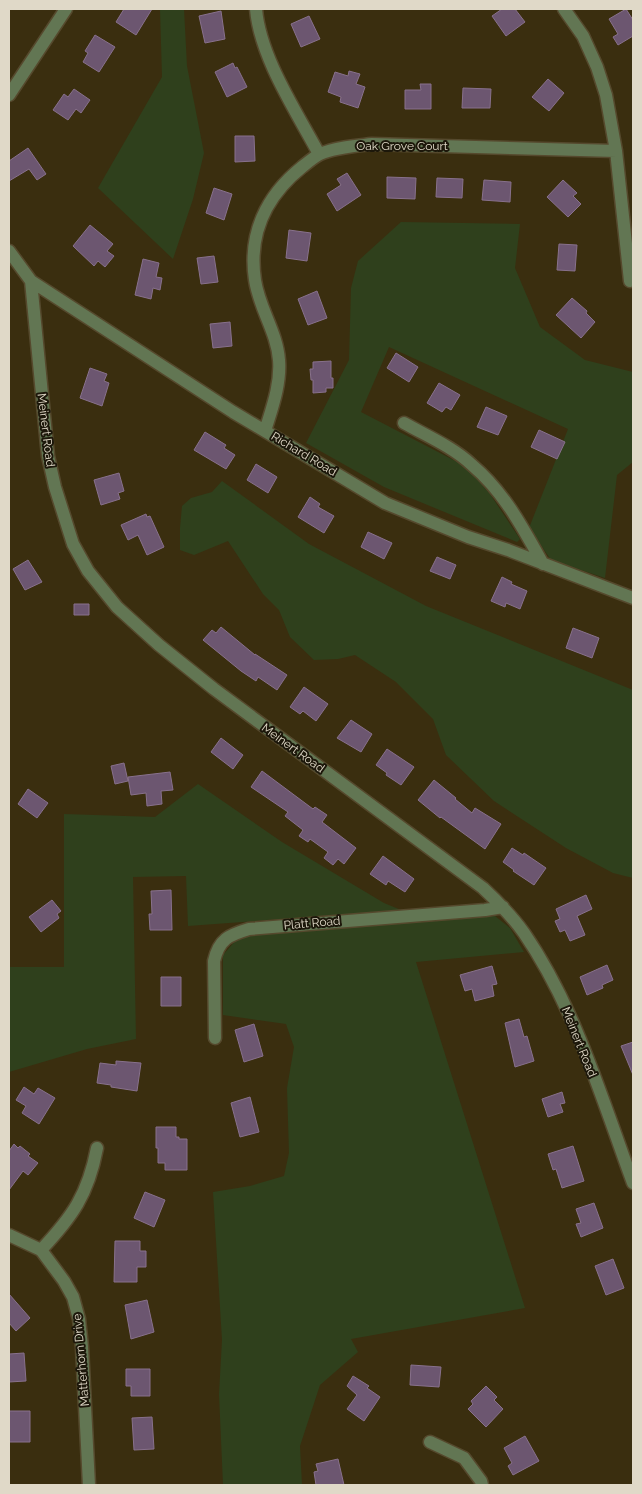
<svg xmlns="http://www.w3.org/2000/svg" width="642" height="1494" font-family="Raleway,sans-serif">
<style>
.green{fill:#2f401c}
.building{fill:#6c5670;stroke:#88718c}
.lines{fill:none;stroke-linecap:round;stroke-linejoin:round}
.minor-casing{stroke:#55492d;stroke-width:15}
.minor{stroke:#627653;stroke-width:12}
.labels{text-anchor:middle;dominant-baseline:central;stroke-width:4;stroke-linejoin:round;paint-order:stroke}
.street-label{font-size:12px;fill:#e0d9c8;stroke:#1c170a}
</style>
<rect width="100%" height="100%" fill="#3a2e0f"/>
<path class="green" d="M160 9H184L187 66 204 153 193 199 173 259 98 188 162 77Z
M401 222 520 224 515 268 540 327 585 360 633 372V462L617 475 605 578 551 560 529 528 568 429 389 347 361 412 467 467 490 494 520 539 517 542 384 487 306 443 349 360 351 288 358 261Z
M222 481 309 544 426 606 633 690V878L613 873 566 848 494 801 446 755 433 719 396 682 355 655 338 659 314 660 290 637 279 610 263 594 228 541 194 555 180 550V528L182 506 191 498 212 492Z
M198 784 282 842 384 903 401 910 188 926 186 876 133 877 136 1039 87 1049 9 1072V967H64V814L155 817Z
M495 916 510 928 524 952 416 962 525 1308 351 1339 358 1352 320 1385 300 1446 302 1485H223L219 1394 222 1340 213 1192 250 1186 284 1176 289 1153 287 1088 294 1047 286 1024 223 1015V955L236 940 255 931Z"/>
<path class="building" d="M124 9H152L136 35 116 22Z
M502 9H515L525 22 506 36 492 16Z
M626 9 633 20V36L618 45 613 37 618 34 609 19Z
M221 11 225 39 205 43 199 16Z
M309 16 320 39 301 47 291 24Z
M95 35 115 47 99 72 83 62 88 53 85 51Z
M233 63 235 68 237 67 247 87 227 97 215 72Z
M349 71 360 74 356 84 365 87 358 108 340 102 341 97 328 92 335 72 348 76Z
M548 79 564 93 549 111 532 97Z
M420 84H431V109H405V90H421Z
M463 88 491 89 490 108H462Z
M74 89 90 100 81 113 76 109 68 120 53 110 64 94 68 97Z
M235 136H254L255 161 235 162Z
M28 148 46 174 37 180 29 169 9 181V161Z
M347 173 361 195 337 211 327 194 341 185 337 179Z
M387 177 416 178 415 199 387 198Z
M437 178 463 179 462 198 436 197Z
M484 180 511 182 510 202 482 200Z
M563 180 577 193 573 196 581 204 568 217 547 197Z
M214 188 232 194 224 220 206 213Z
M90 225 113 244 107 251 114 256 105 267 98 261 94 266 73 246Z
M289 230 311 233 307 261 286 258Z
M559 244 577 245 575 271 557 270Z
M214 256 218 282 201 284 197 258Z
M143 259 159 263 156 277 162 278 160 290 153 288 151 299 135 295Z
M317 291 327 318 308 325 298 299Z
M572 298 587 311 586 313 595 322 581 338 556 315Z
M230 322 232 346 213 348 210 324Z
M396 353 418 367 409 382 387 368Z
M331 361V378H333V388H326V392L313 393V380H311L310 369H313V362Z
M90 368 107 374 104 381 109 383 102 406 80 398Z
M439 383 460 395 451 410 446 407 442 412 427 403Z
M486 407 507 416 498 435 477 427Z
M539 430 565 442 557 459 531 447Z
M205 432 226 445 224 448 235 455 226 469 194 450Z
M256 464 277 477 268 493 247 480Z
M119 473 124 491 118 493 120 499 101 505 94 480Z
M310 497 320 504 318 507 334 516 324 533 298 517Z
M146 514 147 517 150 516 164 547 147 555 138 535 128 540 121 525Z
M368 532 392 543 384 559 361 547Z
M437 557 456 565 450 579 430 571Z
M28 560 42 582 25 590 13 569Z
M502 577 512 582 511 584 527 591 520 609 506 603 505 607 491 601Z
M74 604H89V615H74Z
M221 627 255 655V654L287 675 277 690 258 677 256 681 241 671 203 640 212 630 216 633Z
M573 628 599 638 592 658 566 648Z
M304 687 328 704 316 721 303 711 300 714 290 707Z
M351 720 372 734 361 752 337 738Z
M221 738 243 755 233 769 211 752Z
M387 749 414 767 401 785 386 775 387 773 376 765Z
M124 763 128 781 115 784 111 766Z
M262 771 313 809 315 807 327 815 322 822 356 848 344 864 338 859 333 865 324 858 328 852 310 839 308 842 299 836 303 830 285 816 288 812 251 787Z
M170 772 173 790 161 791 162 804 147 806 146 793 131 795 128 777Z
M434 780 456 798 455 799 472 813 475 808 501 824 485 849 441 817 440 818 418 800Z
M28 789 48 803 37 818 18 804Z
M512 848 523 855 524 853 546 868 534 885 513 871 514 870 503 862Z
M383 856 414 879 405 892 388 881 386 885 370 874Z
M171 890 172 930H150L149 914H152L151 891Z
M586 895 592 909 577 916 585 935 570 941 565 930 560 932 555 921 560 919 556 909Z
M52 900 61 911 57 914 59 918 41 932 29 917Z
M607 965 613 980 602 985 603 988 587 995 580 977Z
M492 966 497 984 492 985 494 996 475 1001 472 989 465 991 460 975Z
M161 977H181V1006H161Z
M519 1019 524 1037 527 1036 534 1061 515 1067 505 1023Z
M254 1024 263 1056 244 1062 235 1030Z
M633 1042V1075L621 1046Z
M116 1061 141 1063 137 1091 111 1087V1085L97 1083 100 1063 116 1065Z
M24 1087 34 1094 38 1088 55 1098 39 1124 22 1113 26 1106 16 1100Z
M562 1092 565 1103 560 1104 563 1112 548 1117 542 1099Z
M250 1097 259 1132 240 1137 231 1103Z
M156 1127H176V1137H179V1139H187V1170H165V1163H158V1148H156Z
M14 1144 18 1148 20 1146 30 1154 28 1156 38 1163 28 1175 23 1171 9 1190V1151Z
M573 1146 584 1181 562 1188 556 1169 553 1170 548 1154Z
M145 1192 165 1200 154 1227 134 1218Z
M594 1203 603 1228 581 1237 576 1224 581 1223 576 1209Z
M115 1241H140V1251H146V1267H137V1282H114Z
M613 1259 624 1288 606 1295 595 1266Z
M9 1294 30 1318 16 1331 9 1323Z
M147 1300 154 1332 131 1339 125 1305Z
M24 1353 26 1381 9 1382V1354Z
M411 1365 441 1367 439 1387 410 1385Z
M126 1369H150V1396H131V1386H126Z
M353 1376 369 1386 367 1388 380 1397 364 1421 347 1409 357 1395 347 1386Z
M486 1386 497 1397 494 1400 503 1409 486 1427 468 1409 473 1404 471 1401Z
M9 1411H30V1442H9Z
M152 1417 154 1449 134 1450 132 1418Z
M525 1436 539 1461 513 1475 508 1466 512 1463 504 1448Z
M338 1459 344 1485H316L314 1472 318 1471 316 1464Z"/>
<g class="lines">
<defs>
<path id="minor" d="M256 9C260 57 296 111 319 154
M564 9 583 36 597 67 606 95 616 151 630 281
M9 95 66 9
M9 251 31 281 233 412 385 503 468 537 508 550 633 598
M31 281 48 456 55 487 73 544 88 571 117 607 159 645 214 689 483 888C498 902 512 916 524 933 575 1007 602 1099 633 1183
M404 423C427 436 453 447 472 465 504 492 523 528 543 564
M265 431C272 408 281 384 279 360 277 332 259 308 255 280 248 234 266 196 302 167 307 163 314 157 320 154 337 147 355 146 372 144L616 151
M215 1038 214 961C219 939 229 935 249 929L485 910 503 907
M9 1235 41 1250 64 1281 73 1297 79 1319 82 1347 89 1485
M41 1250C72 1217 88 1195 97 1148
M430 1442 464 1458 481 1481 482 1485"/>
</defs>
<use href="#minor" class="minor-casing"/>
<use href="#minor" class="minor"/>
</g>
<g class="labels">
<g class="street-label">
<text x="402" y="146">Oak Grove Court</text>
<text transform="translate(46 430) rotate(83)">Meinert Road</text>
<text transform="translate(304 454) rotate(31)">Richard Road</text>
<text transform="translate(293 748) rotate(36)">Meinert Road</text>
<text transform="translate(312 923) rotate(-5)">Platt Road</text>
<text transform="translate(579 1042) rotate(68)">Meinert Road</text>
<text transform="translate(81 1360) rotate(-95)">Matterhorn Drive</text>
</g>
</g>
<rect width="642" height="1494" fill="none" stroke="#e0d9c8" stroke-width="20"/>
</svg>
